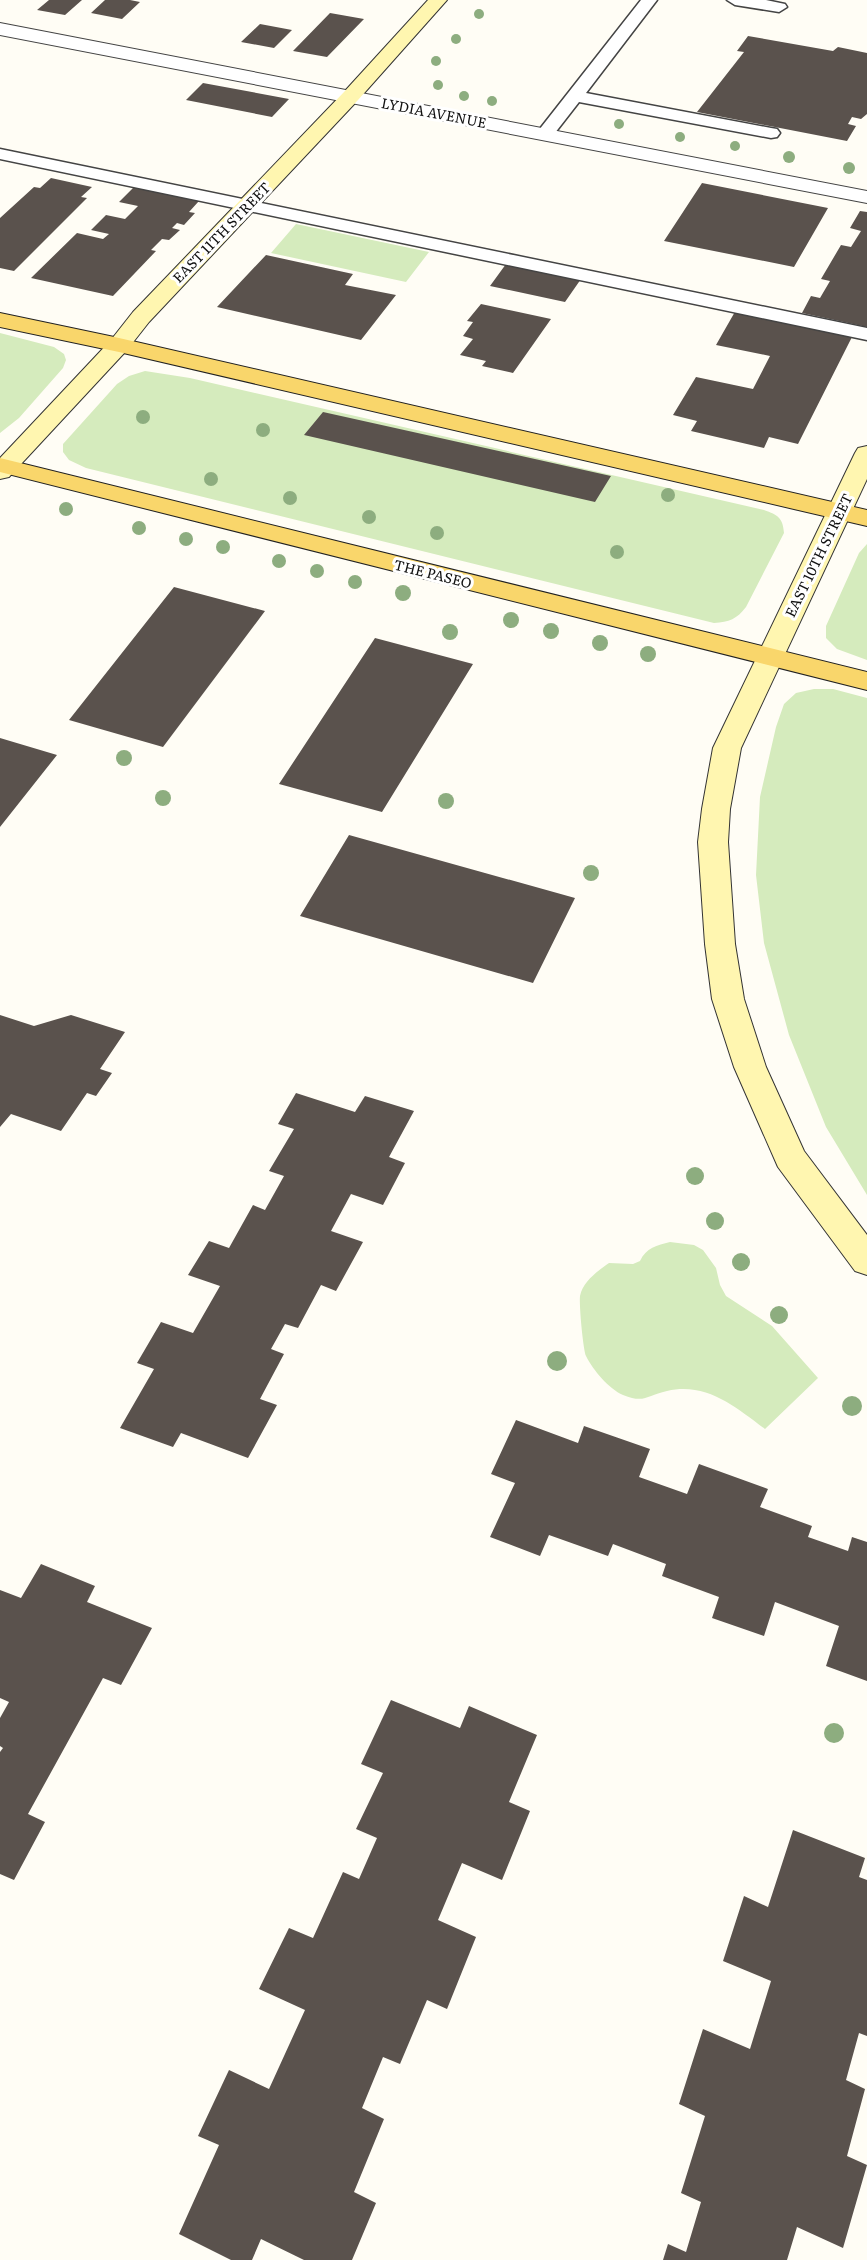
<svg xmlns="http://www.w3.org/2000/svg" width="867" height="2260" font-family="Literata,serif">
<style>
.green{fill:#d5ebbd}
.building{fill:#5a524d}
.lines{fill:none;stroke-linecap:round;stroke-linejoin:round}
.lane-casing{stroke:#444;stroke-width:3}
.street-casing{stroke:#444;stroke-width:2}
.secondary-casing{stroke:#333;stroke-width:2}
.primary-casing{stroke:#222;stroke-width:2}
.lane{fill:#fff;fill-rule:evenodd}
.street{fill:#fff;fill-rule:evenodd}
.secondary{fill:#fff6b0;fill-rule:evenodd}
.primary{fill:#f9d66b;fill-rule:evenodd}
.tree{fill:#8dad7f}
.labels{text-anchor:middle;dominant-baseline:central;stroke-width:6;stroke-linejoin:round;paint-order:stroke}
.far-street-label{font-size:14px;fill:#111;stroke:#fff}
</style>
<rect width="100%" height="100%" fill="#fffdf5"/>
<path class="green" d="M296 224 429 252 406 282 271 253Z
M0 333 54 347 64 354 66 360 63 368 19 418 0 433Z
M145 371 190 378 764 510C778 515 783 518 784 533L746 607C737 619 729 622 714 623L86 468 69 460 63 452V444L117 384 129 376Z
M867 544V660L837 649 826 638V626L859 553Z
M814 689H833L867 698V1195L826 1127 789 1035 764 943 756 875 760 797 776 727 784 704 796 693Z
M670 1242 694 1245 703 1250 716 1268 720 1285 726 1296 772 1326 818 1378 765 1429C735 1407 707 1382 667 1391 647 1395 645 1404 623 1395 609 1389 593 1370 586 1356 583 1348 579 1305 580 1296 583 1281 598 1271 609 1263L633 1264 640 1261C646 1248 657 1245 670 1242Z"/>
<path class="building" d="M49 0H82L65 15 37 10Z
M105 0H130L140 2 122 19 91 13Z
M330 13 364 19 327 57 293 51Z
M260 24 292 30 274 48 241 42Z
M748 36 833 51 838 47 867 53V114L861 119 852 117 848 124 856 126 847 141 697 112 744 52 737 51Z
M203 83 289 99 272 117 186 100Z
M51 178 92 187 81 197 87 198 14 271 0 268V218L34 187 40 188Z
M702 183 828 208 794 267 664 241Z
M134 187 199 201 189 212 195 213 184 225 177 223 172 228 180 230 169 240 162 239 151 250 156 251 113 296 31 278 77 233 103 239 109 234 91 230 106 215 125 219 138 206 119 202Z
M860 211 867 212V327L802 313 811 296 820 298 830 281 821 279 841 245 851 247 861 231 850 228Z
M266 255 353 274 345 285 396 295 361 340 217 307Z
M506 264 581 279 565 302 490 286Z
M481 304 551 319 513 373 482 366 486 361 460 355 473 339 463 336 473 322 467 321Z
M736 310 853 335 798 444 769 437 764 448 691 431 697 421 673 415 696 377 753 389 770 356 716 345Z
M323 412 611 476 595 502 304 435Z
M174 587 265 611 163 747 69 720Z
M375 638 473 664 382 812 279 784Z
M0 738 57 755 0 827Z
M349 835 575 898 533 983 300 916Z
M0 1015 34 1026 71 1015 125 1032 100 1069 112 1073 96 1096 87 1093 61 1131 11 1114 0 1127Z
M296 1093 355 1112 365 1096 414 1111 389 1157 405 1163 383 1205 351 1194 331 1231 363 1242 336 1291 321 1285 298 1328 285 1324 271 1349 284 1354 260 1399 277 1405 248 1458 181 1433 173 1447 120 1428 154 1369 137 1363 161 1322 193 1333 220 1286 188 1275 209 1241 229 1248 253 1205 265 1210 284 1176 269 1171 294 1129 278 1124Z
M516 1420 578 1443 584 1426 650 1449 639 1477 687 1494 699 1464 768 1489 760 1507 812 1526 808 1537 848 1551 852 1537 867 1542V1681L826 1666 839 1626 775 1602 764 1636 712 1618 719 1597 662 1576 666 1564 613 1544 608 1556 549 1535 540 1556 490 1537 515 1483 491 1474Z
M41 1564 95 1586 87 1602 152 1628 121 1685 103 1678 28 1814 45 1822 14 1880 0 1874V1752L3 1748 0 1746V1718L9 1702 0 1698V1590L21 1598Z
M391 1700 460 1728 469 1706 537 1735 509 1802 530 1811 502 1880 462 1863 438 1920 476 1937 447 2009 427 2000 400 2064 383 2057 362 2108 384 2119 354 2192 376 2203 352 2260H304L261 2239 252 2260H231L179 2234 219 2145 198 2136 229 2070 269 2089 305 2010 259 1989 289 1928 313 1938 343 1872 359 1879 377 1838 356 1829 383 1773 361 1764Z
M793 1830 865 1858 859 1877 867 1880V2036L859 2033 846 2080 865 2089 847 2156 867 2165 843 2248 797 2227 787 2260H663L668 2244 686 2252 701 2202 681 2193 705 2116 679 2104 703 2029 750 2049 771 1981 723 1961 744 1896 768 1907Z"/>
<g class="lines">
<defs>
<path id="lane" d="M641 0H657L586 93 771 128 777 129 780 133 777 137 771 138 579 102 551 138H539L536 134 539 130Z
M727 0H766L785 4 787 7 779 12 735 5Z
M0 149 867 328V340L0 159Z"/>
<path id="street" d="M0 23 867 191V203L0 35Z"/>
<path id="secondary" d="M428 0H447L358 100 149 322 127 350 9 477 0 479V458L111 340 133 312 344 92Z
M867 446V479L741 748 730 809 728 842 735 944 744 999 766 1067 804 1151 867 1235V1275L855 1271 778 1167 734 1067 712 999 705 944 698 842 702 809 713 748 855 453 858 448Z"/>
<path id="primary" d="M0 313 119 338 867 510V526L119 352 0 327Z
M0 458 867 672V690L0 472Z"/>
</defs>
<use href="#lane" class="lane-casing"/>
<use href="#street" class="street-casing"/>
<use href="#secondary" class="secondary-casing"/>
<use href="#primary" class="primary-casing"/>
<use href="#lane" class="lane"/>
<use href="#street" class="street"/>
<use href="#secondary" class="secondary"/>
<use href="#primary" class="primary"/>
</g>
<g class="tree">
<circle cx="479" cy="14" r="5"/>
<circle cx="456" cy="39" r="5"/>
<circle cx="436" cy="61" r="5"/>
<circle cx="438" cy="85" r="5"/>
<circle cx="464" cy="96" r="5"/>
<circle cx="492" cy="101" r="5"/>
<circle cx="619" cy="124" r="5"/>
<circle cx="680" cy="137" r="5"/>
<circle cx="735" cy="146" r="5"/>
<circle cx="789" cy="157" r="6"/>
<circle cx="849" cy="168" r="6"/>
<circle cx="143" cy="417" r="7"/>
<circle cx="263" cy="430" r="7"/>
<circle cx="211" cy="479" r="7"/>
<circle cx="668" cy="495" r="7"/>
<circle cx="290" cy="498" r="7"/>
<circle cx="66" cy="509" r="7"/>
<circle cx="369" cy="517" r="7"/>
<circle cx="139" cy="528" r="7"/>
<circle cx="437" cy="533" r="7"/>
<circle cx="186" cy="539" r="7"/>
<circle cx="223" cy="547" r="7"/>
<circle cx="617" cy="552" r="7"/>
<circle cx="279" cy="561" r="7"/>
<circle cx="317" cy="571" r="7"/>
<circle cx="355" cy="582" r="7"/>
<circle cx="403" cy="593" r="8"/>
<circle cx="511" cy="620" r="8"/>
<circle cx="551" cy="631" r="8"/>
<circle cx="450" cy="632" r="8"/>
<circle cx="600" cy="643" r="8"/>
<circle cx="648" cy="654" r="8"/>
<circle cx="124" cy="758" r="8"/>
<circle cx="163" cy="798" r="8"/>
<circle cx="446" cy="801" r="8"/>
<circle cx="591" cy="873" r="8"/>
<circle cx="695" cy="1176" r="9"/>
<circle cx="715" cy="1221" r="9"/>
<circle cx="741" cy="1262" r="9"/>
<circle cx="779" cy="1315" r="9"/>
<circle cx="557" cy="1361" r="10"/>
<circle cx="852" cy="1406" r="10"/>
<circle cx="834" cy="1733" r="10"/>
</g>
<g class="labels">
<g class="far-street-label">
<text transform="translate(434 112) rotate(11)">LYDIA AVENUE</text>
<text transform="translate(221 232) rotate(-46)">EAST 11TH STREET</text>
<text transform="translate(818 555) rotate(-64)">EAST 10TH STREET</text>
<text transform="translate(433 573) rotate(14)">THE PASEO</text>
</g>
</g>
</svg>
